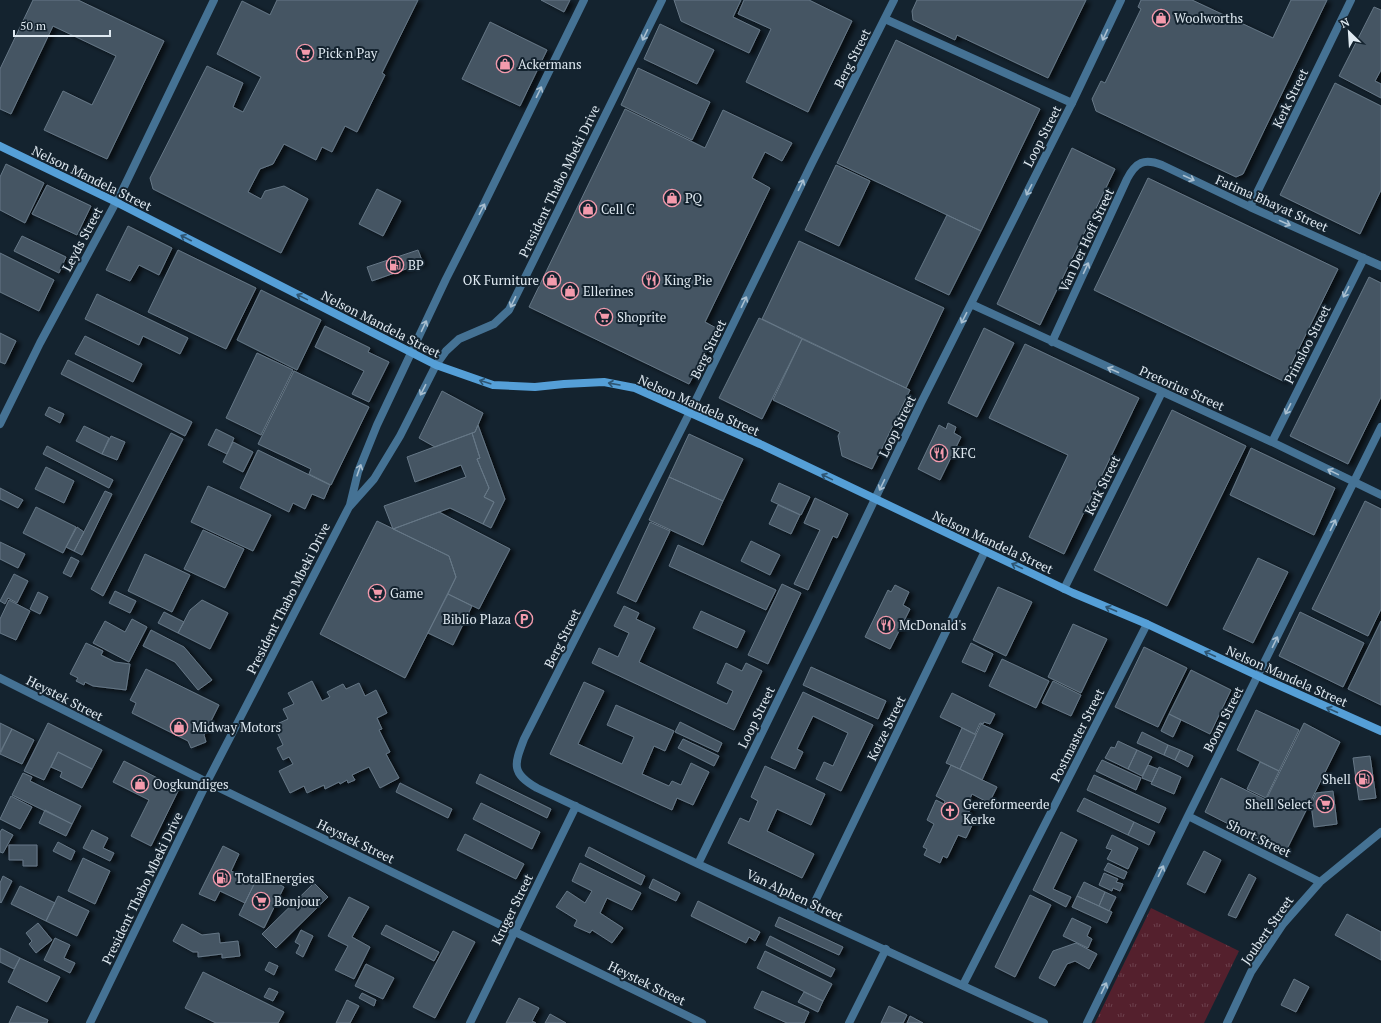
<svg xmlns="http://www.w3.org/2000/svg" width="1381" height="1023" font-family="'PT Serif',serif">
<style>
.grass{fill:url(#grass-tufts)}
.building{fill:#445563;stroke:#667786;filter:url(#shadow)}
.lines{fill:none;stroke-linecap:round;stroke-linejoin:round}
.pedestrian{stroke:#457294;stroke-width:8}
.minor{stroke:#457294;stroke-width:8}
.tertiary{stroke:#457294;stroke-width:8}
.secondary{stroke:#559fd7;stroke-width:8}
.oneway{stroke:#a9bfd0}
.oneway2{stroke:#2e5572}
.labels{text-anchor:middle;dominant-baseline:central;stroke-width:4;stroke-linejoin:round;paint-order:stroke}
.poi-label{font-size:13px;fill:#dfe9f1;stroke:#14232f;text-anchor:start}
.street-label{font-size:13px;fill:#dfe9f1;stroke:#14232f}
</style>
<defs>
<pattern id="grass-tufts" width="24" height="20" patternUnits="userSpaceOnUse"><rect width="24" height="20" fill="#54202d"/><path d="M3 7l-1-3M5 7V3M7 7l1-3M15 17l-1-3M17 17v-4M19 17l1-3" fill="none" stroke="#6c404c"/></pattern>
<filter id="shadow"><feDropShadow dx="4.5" dy="2.5" stdDeviation="2" flood-color="#0009"/></filter>
</defs>
<rect width="100%" height="100%" fill="#14232f"/>
<path class="grass" d="M1151 908 1239 951 1204 1023H1095Z"/>
<path class="building" d="M33 0H78L164 41 107 159 44 130 63 91 92 105 116 56 53 26 11 114 0 109V69Z
M277 0H418L382 73 385 75 357 132 345 126 332 152 322 147 316 160 284 144 273 164 260 169 248 192 261 199 265 191 284 186 308 199 281 253 153 189 150 178 207 66 243 83 233 107 243 112 261 77 217 54 242 1 270 15Z
M541 0H570L564 12Z
M674 0H741L733 17 760 30 749 53 681 21Z
M744 0H809L852 21 808 112 746 82 771 29 738 14Z
M917 0H1086L1048 78 957 35 955 40 913 20 912 11Z
M1141 0H1192L1273 38 1291 0H1327L1243 174 1236 177 1096 111 1092 99 1101 81 1105 83 1141 9 1138 7Z
M1374 7 1381 10V70L1375 81 1381 84V98L1339 76Z
M490 22 547 50 520 106 462 79Z
M660 24 714 50 697 84 644 59Z
M896 40 1040 109 981 231 837 163Z
M638 68 710 102 692 140 621 105Z
M1335 83 1381 106V190L1360 234 1280 195Z
M625 109 705 148 723 110 792 143 782 161 765 152 752 178 770 188 705 322 718 329 689 384 529 307Z
M1072 148 1115 169 1040 325 997 304Z
M6 164 44 183 25 223 0 210V177Z
M836 165 870 181 839 246 805 230Z
M1148 178 1338 269 1283 381 1094 290Z
M47 185 91 206 77 235 32 214Z
M377 189 401 201 383 236 359 224Z
M947 215 981 231 949 295 915 279Z
M128 226 172 248 159 275 139 265 130 281 106 270Z
M22 236 66 257 59 273 14 251Z
M799 241 944 308 906 388 762 319Z
M178 250 256 288 226 349 148 312Z
M418 250 423 263 372 281 367 267Z
M0 253 54 280 39 311 0 292Z
M1369 277 1381 283V397L1348 464 1290 436Z
M261 290 321 320 297 370 237 340Z
M97 294 188 338 180 354 143 336 139 345 85 319Z
M759 318 802 339 762 419 719 398Z
M325 326 370 348 368 352 389 362 369 402 352 394 364 371 315 347Z
M984 328 1014 343 977 417 948 403Z
M0 333 16 341 5 364 0 362Z
M85 336 142 364 133 382 75 354Z
M802 339 910 390 872 469 842 456 838 436 840 432 773 400Z
M1025 344 1139 398 1064 554 1029 537 1068 455 989 418Z
M257 353 293 370 261 435 226 418Z
M68 360 192 422 185 436 61 374Z
M294 371 369 407 331 485 309 474 311 469 258 444Z
M442 391 483 413 475 432 435 447 419 438Z
M49 407 64 414 60 423 45 415Z
M1172 410 1246 446 1167 606 1094 570Z
M948 423 956 427 954 433 961 437 940 480 918 469 939 425 946 429Z
M478 425 505 499 491 528 483 524 494 502 484 497 489 488 477 459 480 458 472 433 475 432Z
M84 426 109 438 102 454 76 441Z
M216 429 234 438 227 454 208 445Z
M171 433 183 439 103 596 91 589Z
M472 433 480 458 477 459 489 488 484 497 494 502 483 524 450 508 393 529 384 506 466 477 461 465 415 482 407 457Z
M689 434 743 459 723 501 669 477Z
M111 436 125 442 117 460 102 454Z
M233 442 253 452 243 472 223 462Z
M47 446 113 480 109 488 43 454Z
M1251 448 1335 488 1314 535 1230 495Z
M258 450 330 485 324 499 312 494 305 509 293 503 289 512 240 488Z
M46 467 74 481 64 503 35 489Z
M669 477 723 501 703 545 649 520Z
M779 483 810 497 801 515 771 501Z
M208 486 271 515 253 551 191 522Z
M0 488 23 500 18 508 0 499Z
M105 491 112 494 82 555 74 551Z
M815 498 848 514 837 538 833 536 808 590 794 584 820 530 804 523Z
M1365 501 1381 509V609L1368 636 1312 609Z
M778 505 800 515 791 534 769 524Z
M36 507 76 527 63 553 23 533Z
M439 512 510 549 479 609 448 594 456 577 449 556 393 529Z
M377 521 449 556 456 577 405 678 320 634Z
M650 522 670 531 636 602 617 593Z
M77 527 84 532 74 551 66 547Z
M203 530 244 549 225 588 184 569Z
M751 541 780 555 770 575 741 561Z
M0 542 25 554 18 568 0 559Z
M678 545 776 590 766 610 669 566Z
M145 554 190 575 172 612 128 591Z
M71 557 79 561 71 577 63 573Z
M1258 558 1288 572 1253 643 1223 629Z
M14 574 28 581 17 603 8 598 5 604 0 601Z
M782 584 801 593 768 664 748 655Z
M895 585 909 592 903 605 910 609 890 649 865 637 888 590 891 592Z
M998 587 1032 602 1006 656 973 640Z
M115 591 136 601 130 613 109 603Z
M38 592 48 597 40 614 30 609Z
M448 594 472 606 453 645 428 633Z
M9 600 30 611 16 640 0 633V619Z
M202 600 228 613 210 649 178 633 190 610Z
M624 606 639 613 636 619 655 628 639 662 727 704 733 691 717 683 726 663 742 671 746 663 762 671 734 730 592 663 599 648 618 657 629 633 614 626Z
M701 611 745 631 737 648 693 628Z
M164 612 184 622 178 633 158 623Z
M1300 612 1364 643 1343 687 1279 656Z
M132 619 147 627 129 662 93 643 105 621 125 632Z
M1381 621V705L1348 689Z
M1073 624 1107 639 1081 693 1048 677Z
M151 630 184 647 212 680 198 690 175 662 143 646Z
M86 643 103 651 101 655 115 662 130 664 126 690 93 686 85 682 84 685 76 681 78 678 70 674Z
M971 643 993 654 985 672 962 662Z
M1144 647 1187 668 1158 727 1115 707Z
M1002 659 1049 681 1036 708 989 686Z
M811 667 886 701 878 719 803 685Z
M146 669 219 705 204 735 206 742 191 748 188 741 132 713 136 703 130 700Z
M1191 670 1231 690 1210 734 1169 714Z
M312 681 322 701 330 697 327 692 343 684 346 689 359 683 365 696 376 690 387 713 377 718 382 729 379 730 390 752 386 754 399 778 380 788 369 767 352 775 355 780 348 783 347 780 340 784 339 782 325 789 324 785 307 793 304 786 290 793 279 771 293 764 289 757 283 760 277 748 283 745 278 734 281 733 277 724 288 719 283 709 294 704 288 693Z
M1053 681 1081 695 1071 716 1042 703Z
M584 682 604 691 578 744 622 764 634 737 607 725 616 705 674 731 665 751 654 746 642 774 669 786 672 781 681 785 691 763 709 772 693 805 677 798 672 810 550 754Z
M803 692 873 725 841 791 816 779 824 762 833 766 848 733 813 716 797 749 803 752 795 769 771 758Z
M952 693 995 714 990 724 984 722 983 724 980 723 975 734 940 717Z
M1256 710 1299 730 1279 771 1237 750Z
M1169 714 1181 720 1173 737 1161 731Z
M680 722 722 743 718 752 675 732Z
M0 723 12 729 0 752Z
M48 723 102 750 92 769 58 752 44 780 24 771Z
M1304 723 1340 742 1285 853 1205 812 1221 778 1266 800Z
M981 724 1003 734 982 780 960 769Z
M962 728 976 735 960 769 946 763Z
M12 729 34 740 22 764 0 754Z
M1142 732 1168 745 1164 755 1137 743Z
M683 739 719 756 714 766 678 748Z
M1118 741 1137 750 1128 769 1105 758 1111 747 1115 748Z
M1168 745 1180 750 1175 760 1164 755Z
M1137 750 1152 757 1142 776 1128 769Z
M1180 750 1193 756 1188 767 1175 760Z
M58 752 92 769 82 788 60 777 62 772 51 767Z
M1370 756 1376 798 1359 800 1353 758Z
M1102 760 1141 778 1136 790 1096 771Z
M124 761 179 789 151 846 131 836 149 800 113 782Z
M1260 762 1279 771 1266 798 1247 789Z
M951 765 997 787 989 803 972 794 967 806 971 808 967 815 975 819 966 838 958 835 947 858 943 856 940 863 924 855 927 849 923 847 934 824 927 820 936 800 944 804 945 801 936 796Z
M1148 765 1158 769 1152 782 1142 778Z
M765 766 825 794 811 825 777 809 767 831 814 854 802 878 728 843 740 818 749 822 758 801 751 797Z
M1159 767 1181 777 1174 794 1151 784Z
M23 773 32 777 30 781 81 806 72 824 12 795Z
M480 774 551 809 547 818 476 783Z
M1094 775 1166 808 1159 823 1087 790Z
M400 783 452 809 448 818 396 792Z
M1333 791 1337 824 1314 827 1311 804 1316 793Z
M11 796 32 807 20 829 0 819Z
M1084 798 1134 822 1128 835 1077 811Z
M481 803 540 832 532 849 473 819Z
M45 810 72 824 66 836 39 823Z
M1134 822 1155 832 1149 845 1128 835Z
M2 829 13 835 3 853 0 852V832Z
M92 830 108 838 103 848 114 853 110 861 83 848Z
M1061 832 1077 840 1053 889 1071 897 1066 907 1033 890Z
M465 834 524 864 516 879 457 850Z
M1112 835 1138 848 1128 869 1107 859 1112 850 1106 848Z
M58 842 75 851 71 860 53 851Z
M9 845H37V866H23V860H9Z
M223 846 239 854 231 871 255 882 245 903 220 891 215 901 199 894Z
M589 847 645 876 641 885 585 856Z
M1204 851 1221 860 1205 893 1187 884Z
M83 858 110 871 95 904 68 891Z
M580 863 641 893 632 910 607 898 600 913 623 928 612 943 592 930 590 933 574 926 577 920 556 907 567 891 585 903 592 891 572 881Z
M1108 863 1127 872 1124 879 1104 870Z
M1104 873 1118 879 1116 882 1123 884 1120 891 1113 888 1112 891 1099 885Z
M259 874 284 887 264 928 239 915Z
M1249 874 1256 878 1236 918 1228 915Z
M3 876 12 881 1 903 0 902V883Z
M653 879 680 893 676 901 649 888Z
M1084 882 1105 892 1099 906 1077 896Z
M314 883 328 897 276 948 262 934Z
M20 886 55 903 46 921 11 904Z
M1105 892 1116 897 1109 911 1099 906Z
M1030 895 1051 905 1015 977 995 967Z
M58 896 89 911 77 936 46 921Z
M1077 896 1112 912 1107 923 1072 907Z
M349 897 369 907 352 937 370 947 354 979 335 970 348 946 328 936Z
M698 901 760 932 755 941 749 937 746 943 691 916Z
M1347 914 1381 932V960L1335 935Z
M779 917 843 947 839 955 775 926Z
M1072 918 1091 927 1087 936 1092 939 1088 948 1063 936Z
M38 923 52 940 36 953 29 944 32 941 26 933Z
M182 924 202 935 219 933 220 943 238 941 240 956 222 958V954L198 957V952H193L173 941Z
M386 925 439 952 434 961 381 934Z
M301 930 313 936 303 957 296 953 300 945 295 942Z
M453 931 475 942 435 1018 413 1007Z
M770 936 835 969 831 977 766 945Z
M55 938 70 945 64 958 75 963 70 973 44 960Z
M1076 943 1097 954 1089 969 1075 961 1067 964 1055 986 1039 978 1053 951Z
M0 948 20 958 14 969 0 962Z
M765 951 832 984 823 1001 757 968Z
M20 958 60 977 47 1002 8 982Z
M269 962 278 966 274 975 265 970Z
M366 964 394 978 383 999 355 986Z
M203 972 284 1012 278 1023H216L185 1008Z
M1294 979 1309 987 1296 1012 1281 1005Z
M269 988 278 992 273 1001 264 997Z
M762 991 809 1012 804 1023H787L754 1008Z
M804 992 823 1001 818 1012 798 1002Z
M362 993 376 1000 374 1006 359 998Z
M519 998 539 1008 532 1021 536 1023H506Z
M347 1000 359 1006 350 1023H336Z
M17 1006 48 1020 47 1023H9Z
M889 1006 907 1015 903 1023H881Z
M550 1014 566 1023H545Z
M910 1016 923 1023H907Z"/>
<g class="lines">
<path class="pedestrian" d="M885 19 1072 103"/>
<path class="minor" d="M894 0 812 163 690 412 524 739C514 765 511 773 537 788L698 864 1044 1023
M1250 207 1351 0
M971 304 1272 442 1381 495
M1052 342 1127 179C1136 162 1144 158 1162 165L1250 207 1381 266
M0 424 40 343 122 191 214 0
M1272 442 1364 258
M1064 589 1162 392
M0 678 207 782 702 1023
M1188 816 1320 882
M698 864 816 622 921 403 1072 103 1121 0
M809 914 985 551
M963 985 1147 624
M470 1023 576 806
M849 1023 886 949
M1087 1023 1188 816 1381 427
M1227 1023 1251 972 1283 924 1320 882 1381 832"/>
<path class="tertiary" d="M350 505 358 472 377 425 446 279 484 204 584 0
M90 1023 207 782 349 507 374 479 400 436 436 365 446 351 459 339 494 324 509 310 662 0"/>
<path class="secondary" d="M0 146 116 202 436 365 493 385 535 387 564 384 604 382 635 388 760 444 1073 593 1147 624 1258 676 1381 731"/>
</g>
<defs><path id="oneway-shaft" d="M-6 0H5M1.5-3L5.5 0L1.5 3" fill="none" stroke-width="1.6" stroke-linecap="round" stroke-linejoin="round"/></defs>
<g class="oneway">
<use href="#oneway-shaft" transform="translate(645 35) rotate(116)"/>
<use href="#oneway-shaft" transform="translate(1105 35) rotate(115)"/>
<use href="#oneway-shaft" transform="translate(539 92) rotate(-64)"/>
<use href="#oneway-shaft" transform="translate(1189 178) rotate(25)"/>
<use href="#oneway-shaft" transform="translate(801 185) rotate(-64)"/>
<use href="#oneway-shaft" transform="translate(1029 190) rotate(117)"/>
<use href="#oneway-shaft" transform="translate(482 209) rotate(-63)"/>
<use href="#oneway-shaft" transform="translate(1285 223) rotate(24)"/>
<use href="#oneway-shaft" transform="translate(1086 268) rotate(-65)"/>
<use href="#oneway-shaft" transform="translate(1346 292) rotate(117)"/>
<use href="#oneway-shaft" transform="translate(513 302) rotate(116)"/>
<use href="#oneway-shaft" transform="translate(744 302) rotate(-64)"/>
<use href="#oneway-shaft" transform="translate(964 318) rotate(117)"/>
<use href="#oneway-shaft" transform="translate(424 326) rotate(-65)"/>
<use href="#oneway-shaft" transform="translate(1113 370) rotate(-156)"/>
<use href="#oneway-shaft" transform="translate(423 390) rotate(117)"/>
<use href="#oneway-shaft" transform="translate(1288 409) rotate(117)"/>
<use href="#oneway-shaft" transform="translate(359 470) rotate(-71)"/>
<use href="#oneway-shaft" transform="translate(1333 472) rotate(-154)"/>
<use href="#oneway-shaft" transform="translate(882 485) rotate(116)"/>
<use href="#oneway-shaft" transform="translate(1333 525) rotate(-64)"/>
<use href="#oneway-shaft" transform="translate(1275 642) rotate(-64)"/>
<use href="#oneway-shaft" transform="translate(1161 871) rotate(-64)"/>
<use href="#oneway-shaft" transform="translate(1104 988) rotate(-64)"/>
</g>
<g class="oneway2">
<use href="#oneway-shaft" transform="translate(186 238) rotate(-153)"/>
<use href="#oneway-shaft" transform="translate(302 297) rotate(-154)"/>
<use href="#oneway-shaft" transform="translate(485 382) rotate(-163)"/>
<use href="#oneway-shaft" transform="translate(614 384) rotate(-170)"/>
<use href="#oneway-shaft" transform="translate(827 477) rotate(-154)"/>
<use href="#oneway-shaft" transform="translate(1017 566) rotate(-155)"/>
<use href="#oneway-shaft" transform="translate(1111 609) rotate(-157)"/>
<use href="#oneway-shaft" transform="translate(1210 654) rotate(-155)"/>
<use href="#oneway-shaft" transform="translate(1332 710) rotate(-156)"/>
</g>
<defs>
<symbol id="shop-ring" viewBox="-11 -11 22 22"><circle r="9.5" fill="#14232f" stroke="#f39aac" stroke-width="1.5"/><path d="M-5-2.5h2.3a2.7 3.5 0 0 1 5.4 0H5L5.5 6h-11ZM-1.5-2.5h3a1.5 2.3 0 0 0-3 0Z" fill="#f39aac"/></symbol>
<symbol id="supermarket-ring" viewBox="-11 -11 22 22"><circle r="9.5" fill="#14232f" stroke="#f39aac" stroke-width="1.5"/><path d="M-6-5.5h2.5l.6 2H6L4.5 2H-2.5L-4.4-4H-6ZM-1.5 3.2a1.3 1.3 0 1 0 .1 0ZM3 3.2a1.3 1.3 0 1 0 .1 0Z" fill="#f39aac"/></symbol>
<symbol id="fuel-ring" viewBox="-11 -11 22 22"><circle r="9.5" fill="#14232f" stroke="#f39aac" stroke-width="1.5"/><path d="M-5.5-6h7V0h2V4h1.3V-2.5L3-4.5l.8-.8L6-3V5H2.5V1h-1V6h-7ZM-4.2-4.7v3.2H.2V-4.7Z" fill="#f39aac"/></symbol>
<symbol id="restaurant-ring" viewBox="-11 -11 22 22"><circle r="9.5" fill="#14232f" stroke="#f39aac" stroke-width="1.5"/><path d="M-5-6h1v4h1v-4h1v4h1v-4h1v5L-1.5 .5V6h-2V.5L-5-1ZM5-6V6H3V1.5H1.5Q1.5-4 5-6Z" fill="#f39aac"/></symbol>
<symbol id="parking-ring" viewBox="-11 -11 22 22"><circle r="9.5" fill="#14232f" stroke="#f39aac" stroke-width="1.5"/><path d="M-3.5-5.5H1a3.5 3.5 0 0 1 0 7H-1V5.5H-3.5ZM-1-3.4V-.6H.8a1.4 1.4 0 0 0 0-2.8Z" fill="#f39aac"/></symbol>
<symbol id="church-ring" viewBox="-11 -11 22 22"><circle r="9.5" fill="#14232f" stroke="#f39aac" stroke-width="1.5"/><path d="M-1.2-6h2.4v3.5h3.3v2.4h-3.3V6h-2.4V-.1h-3.3v-2.4h3.3Z" fill="#f39aac"/></symbol>
</defs>
<g fill-rule="evenodd">
<use href="#shop-ring" x="1151" y="8" width="20" height="20"/>
<use href="#supermarket-ring" x="295" y="43" width="20" height="20"/>
<use href="#shop-ring" x="495" y="54" width="20" height="20"/>
<use href="#shop-ring" x="662" y="188" width="20" height="20"/>
<use href="#shop-ring" x="578" y="199" width="20" height="20"/>
<use href="#fuel-ring" x="385" y="255" width="20" height="20"/>
<use href="#shop-ring" x="542" y="270" width="20" height="20"/>
<use href="#restaurant-ring" x="641" y="270" width="20" height="20"/>
<use href="#shop-ring" x="560" y="281" width="20" height="20"/>
<use href="#supermarket-ring" x="594" y="307" width="20" height="20"/>
<use href="#restaurant-ring" x="929" y="443" width="20" height="20"/>
<use href="#supermarket-ring" x="367" y="583" width="20" height="20"/>
<use href="#parking-ring" x="514" y="609" width="20" height="20"/>
<use href="#restaurant-ring" x="876" y="615" width="20" height="20"/>
<use href="#shop-ring" x="169" y="717" width="20" height="20"/>
<use href="#fuel-ring" x="1354" y="769" width="20" height="20"/>
<use href="#shop-ring" x="130" y="774" width="20" height="20"/>
<use href="#supermarket-ring" x="1315" y="794" width="20" height="20"/>
<use href="#church-ring" x="940" y="801" width="20" height="20"/>
<use href="#fuel-ring" x="212" y="868" width="20" height="20"/>
<use href="#supermarket-ring" x="251" y="891" width="20" height="20"/>
</g>
<g class="labels">
<g class="poi-label">
<text x="1174" y="18">Woolworths</text>
<text x="318" y="53">Pick n Pay</text>
<text x="518" y="64">Ackermans</text>
<text x="685" y="198">PQ</text>
<text x="601" y="209">Cell C</text>
<text x="408" y="265">BP</text>
<text x="539" y="280" text-anchor="end">OK Furniture</text>
<text x="664" y="280">King Pie</text>
<text x="583" y="291">Ellerines</text>
<text x="617" y="317">Shoprite</text>
<text x="952" y="453">KFC</text>
<text x="390" y="593">Game</text>
<text x="511" y="619" text-anchor="end">Biblio Plaza</text>
<text x="899" y="625">McDonald's</text>
<text x="192" y="727">Midway Motors</text>
<text x="1351" y="779" text-anchor="end">Shell</text>
<text x="153" y="784">Oogkundiges</text>
<text x="963" y="804">Gereformeerde<tspan x="963" dy="15">Kerke</tspan></text>
<text x="1312" y="804" text-anchor="end">Shell Select</text>
<text x="235" y="878">TotalEnergies</text>
<text x="274" y="901">Bonjour</text>
</g>
<g class="street-label">
<text transform="translate(852 58) rotate(-63)">Berg Street</text>
<text transform="translate(1290 98) rotate(-64)">Kerk Street</text>
<text transform="translate(1042 136) rotate(-63)">Loop Street</text>
<text transform="translate(92 178) rotate(26)">Nelson Mandela Street</text>
<text transform="translate(559 181) rotate(-64)">President Thabo Mbeki Drive</text>
<text transform="translate(1272 203) rotate(24)">Fatima Bhayat Street</text>
<text transform="translate(82 239) rotate(-62)">Leyds Street</text>
<text transform="translate(1086 240) rotate(-65)">Van Der Hoff Street</text>
<text transform="translate(381 324) rotate(27)">Nelson Mandela Street</text>
<text transform="translate(1307 344) rotate(-63)">Prinsloo Street</text>
<text transform="translate(708 349) rotate(-64)">Berg Street</text>
<text transform="translate(1182 388) rotate(24)">Pretorius Street</text>
<text transform="translate(699 405) rotate(24)">Nelson Mandela Street</text>
<text transform="translate(897 426) rotate(-64)">Loop Street</text>
<text transform="translate(1102 485) rotate(-64)">Kerk Street</text>
<text transform="translate(993 542) rotate(25)">Nelson Mandela Street</text>
<text transform="translate(288 598) rotate(-63)">President Thabo Mbeki Drive</text>
<text transform="translate(562 638) rotate(-63)">Berg Street</text>
<text transform="translate(1287 676) rotate(24)">Nelson Mandela Street</text>
<text transform="translate(65 698) rotate(27)">Heystek Street</text>
<text transform="translate(756 717) rotate(-64)">Loop Street</text>
<text transform="translate(1223 719) rotate(-63)">Boom Street</text>
<text transform="translate(886 728) rotate(-64)">Kotze Street</text>
<text transform="translate(1077 735) rotate(-63)">Postmaster Street</text>
<text transform="translate(1259 838) rotate(26)">Short Street</text>
<text transform="translate(356 841) rotate(26)">Heystek Street</text>
<text transform="translate(142 888) rotate(-64)">President Thabo Mbeki Drive</text>
<text transform="translate(795 895) rotate(25)">Van Alphen Street</text>
<text transform="translate(512 909) rotate(-64)">Kruger Street</text>
<text transform="translate(1267 930) rotate(-55)">Joubert Street</text>
<text transform="translate(647 983) rotate(26)">Heystek Street</text>
</g>
</g>
<g transform="translate(1349 32) rotate(335)" stroke="#14232f" stroke-width="3" paint-order="stroke">
<path d="M0-3L7 15L0 10L-7 15Z" fill="#dfe9f1"/>
<text y="-6" font-size="11" font-weight="bold" text-anchor="middle" fill="#dfe9f1">N</text>
</g>
<path d="M14 30v6h96v-6" fill="none" stroke="#dfe9f1" stroke-width="2"/>
<text x="20" y="30" font-size="12" fill="#dfe9f1" stroke="#14232f" stroke-width="3" paint-order="stroke">50 m</text>
</svg>
